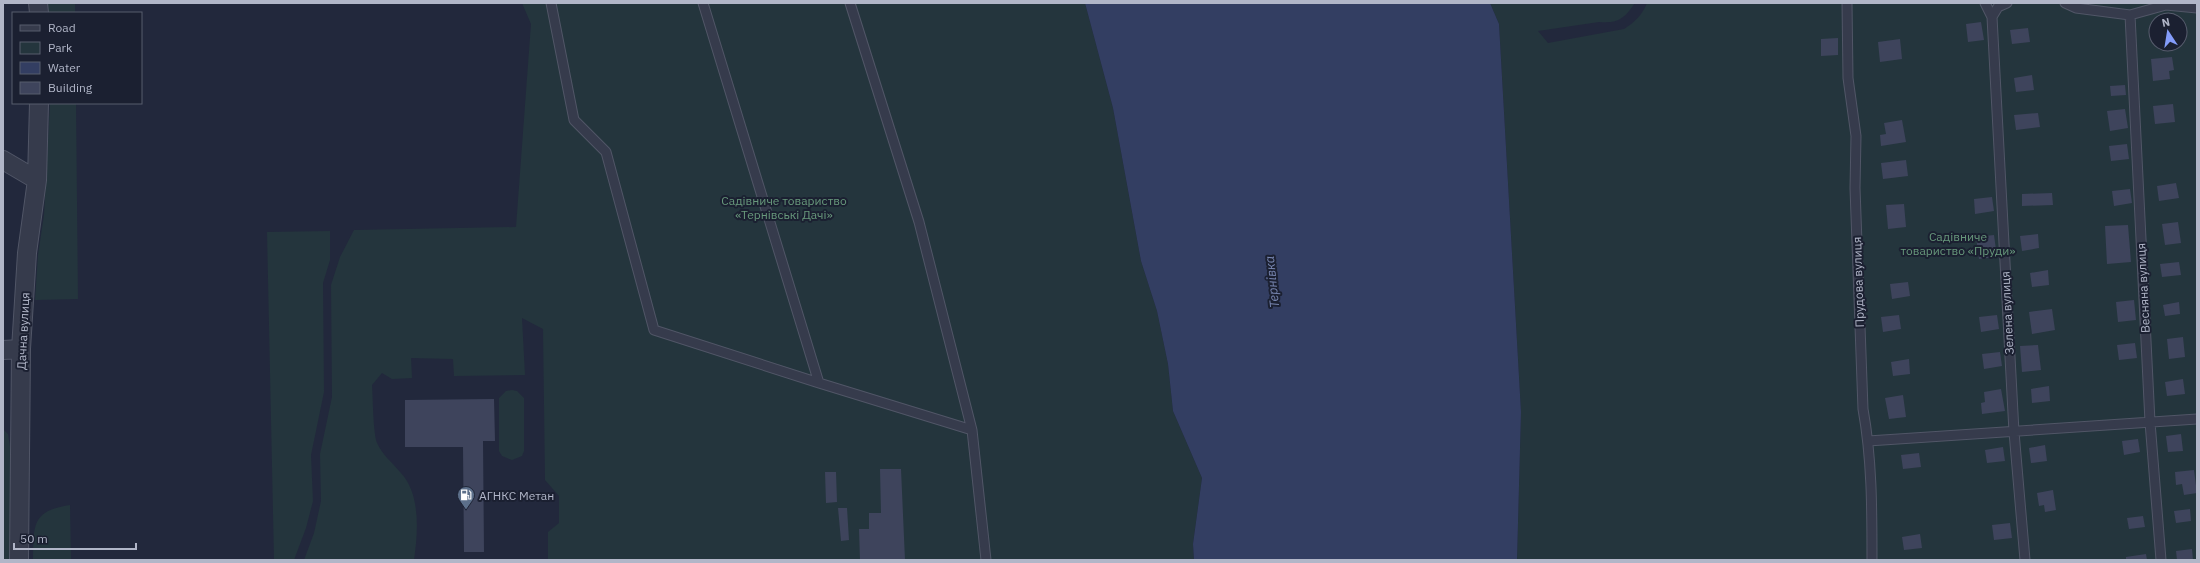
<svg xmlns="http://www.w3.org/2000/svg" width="2200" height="563" font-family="'IBM Plex Sans',sans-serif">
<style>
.green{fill:#24353d;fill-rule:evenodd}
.water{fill:#333e62}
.building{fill:#3e445c}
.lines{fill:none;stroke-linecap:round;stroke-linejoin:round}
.lane-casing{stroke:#515667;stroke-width:11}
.street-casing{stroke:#515667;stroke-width:20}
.lane{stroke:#363b4c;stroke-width:9}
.street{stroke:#363b4c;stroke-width:18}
.labels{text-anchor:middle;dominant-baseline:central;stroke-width:4;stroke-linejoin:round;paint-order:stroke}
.park-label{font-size:12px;fill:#68997c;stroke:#1b2031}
.street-label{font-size:12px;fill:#b1b6c8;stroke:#1b2031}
.poi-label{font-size:12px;fill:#b1b6c8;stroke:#1b2031;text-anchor:start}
.water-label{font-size:13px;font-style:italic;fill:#7886b1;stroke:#1b2031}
</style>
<rect width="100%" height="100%" fill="#22283c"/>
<path class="green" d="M47 3H75V13H48Z
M522 3H1085L1113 108 1141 261 1157 311 1168 364 1173 411 1202 478 1193 544 1194 560H548V532L559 523V496L545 480 543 329 522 318 525 375 454 376 453 359 411 358 412 378 392 379 382 373 372 385C373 399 373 432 377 443 383 456 392 462 400 472 421 493 418 533 414 560H304L314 533 321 501 320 454 332 397 331 285 340 257 354 230 516 227 531 24Z
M1490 3H1635C1625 18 1618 24 1599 22L1538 31 1548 43 1624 29C1634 23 1643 14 1647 3H2197V560H1517L1521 412 1499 24ZM2156 20H2180V44H2156Z
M50 103H76L78 299 35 300 38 255 44 215Z
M330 231V260L323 283 324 392 311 455 313 501 306 528 294 560H274L267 232Z
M512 390 517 391 524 398V451L522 456 512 460 502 456 499 451V398L506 391Z
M3 429 8 434 11 452V560H3Z
M70 505 71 560H33C34 525 31 511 70 505Z"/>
<path class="water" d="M1085 3H1490L1499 24 1521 412 1517 560H1194L1193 544 1202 478 1173 411 1168 364 1157 311 1141 261 1113 108Z"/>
<path class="building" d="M1981 22 1984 40 1968 42 1966 24Z
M2028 28 2030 42 2012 44 2010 30Z
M1838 38V55L1821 56V39Z
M1900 39 1902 59 1880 62 1878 42Z
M2172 57 2174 70 2169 71 2170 79 2153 81 2151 59Z
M2032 75 2034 90 2016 92 2014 78Z
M2125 85 2126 95 2111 96 2110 86Z
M2173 104 2175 122 2155 124 2153 106Z
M2125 109 2128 128 2110 131 2107 111Z
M2038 113 2040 127 2016 130 2014 115Z
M1902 120 1906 142 1881 146 1880 135 1886 134 1884 123Z
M2127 144 2129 159 2111 161 2109 146Z
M1906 160 1908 176 1883 179 1881 163Z
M2176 183 2179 198 2159 201 2157 186Z
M2130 189 2132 203 2114 206 2112 191Z
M2052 193 2053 205 2022 206V194Z
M1992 197 1994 211 1975 214 1974 199Z
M1904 204 1906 227 1888 229 1886 205Z
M2178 222 2181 243 2165 245 2162 224Z
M2128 225 2131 262 2107 264 2105 226Z
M2038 234 2039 248 2022 251 2020 236Z
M1994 235 1997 257 1979 259 1976 237Z
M2179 262 2181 275 2162 277 2160 264Z
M2048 270 2049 285 2032 287 2030 273Z
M1908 282 1910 296 1892 299 1890 284Z
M2134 300 2136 320 2118 322 2116 302Z
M2179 302 2180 314 2165 316 2163 305Z
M2052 309 2055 330 2032 334 2029 312Z
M1899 315 1901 329 1883 332 1881 317Z
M1997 315 1999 329 1981 332 1979 317Z
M2183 337 2185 357 2169 359 2167 339Z
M2135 343 2137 358 2119 360 2117 345Z
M2038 345 2041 370 2022 372 2020 346Z
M2000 352 2002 366 1984 369 1982 354Z
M1909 359 1910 374 1893 376 1891 362Z
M2183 379 2185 394 2167 396 2165 382Z
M2049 386 2050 401 2032 403 2031 389Z
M2001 389 2005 411 1982 414 1981 403 1985 402 1984 392Z
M1903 395 1906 417 1889 419 1885 398Z
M494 399 495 441H483L484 552H464L463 447H405V400Z
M2181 434 2183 451 2168 452 2166 436Z
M2138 439 2140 452 2124 455 2122 441Z
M2045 445 2047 461 2031 463 2029 448Z
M2003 447 2005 461 1987 463 1985 450Z
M1919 453 1921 467 1903 469 1901 455Z
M880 469H901L905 560H860L859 529H869V513H881Z
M2194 470 2197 493 2184 495 2182 484 2176 485 2175 472Z
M825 472H836L837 502 826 503Z
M2053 490 2056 510 2045 512 2044 505 2039 506 2037 493Z
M838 508H847L849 540 841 541Z
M2190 509 2191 521 2176 523 2174 511Z
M2143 516 2145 527 2129 529 2127 518Z
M2010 523 2012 538 1994 540 1992 525Z
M1920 534 1922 548 1904 550 1902 537Z
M2192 549 2193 560H2177L2176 551Z
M2146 554 2147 560H2126V557Z"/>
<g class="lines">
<defs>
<path id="lane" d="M551 3 574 120 606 152 654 330 819 383
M703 3 819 383 972 430
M850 3 919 222 972 430 986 560
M1847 3 1848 78 1856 136 1855 188 1863 409C1872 459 1872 509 1872 560
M1985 3 1992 17 1998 7 2007 3
M2065 3 2076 8 2130 15 2166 5 2197 8
M2130 15 2150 422 2161 560
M1992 17 2014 432 2025 560
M1868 441 2197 419"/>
<path id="street" d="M38 3 39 13
M3 160 37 180
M3 350 21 349
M19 560 21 349 27 253 37 180 39 103"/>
</defs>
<use href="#lane" class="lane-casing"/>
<use href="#street" class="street-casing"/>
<use href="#lane" class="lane"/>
<use href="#street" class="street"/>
</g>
<defs>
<symbol id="fuel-pin" viewBox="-11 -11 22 30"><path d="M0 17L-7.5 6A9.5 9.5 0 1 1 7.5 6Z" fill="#5c6f8a" stroke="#1b2031"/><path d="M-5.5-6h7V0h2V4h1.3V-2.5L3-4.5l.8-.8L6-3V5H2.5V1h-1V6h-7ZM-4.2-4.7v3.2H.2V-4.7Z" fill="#fff"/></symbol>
</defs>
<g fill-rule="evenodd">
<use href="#fuel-pin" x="456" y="485" width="20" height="27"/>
</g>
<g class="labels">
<g class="park-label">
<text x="784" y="200">Садівниче товариство<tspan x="784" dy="14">«Тернівські Дачі»</tspan></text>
<text x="1958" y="236">Садівниче<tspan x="1958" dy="14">товариство «Пруди»</tspan></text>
</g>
<g class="street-label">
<text transform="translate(1858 282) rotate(-92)">Прудова вулиця</text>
<text transform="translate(2143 288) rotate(-93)">Весняна вулиця</text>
<text transform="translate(2007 313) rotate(-93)">Зелена вулиця</text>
<text transform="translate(23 331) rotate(-87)">Дачна вулиця</text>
</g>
<g class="poi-label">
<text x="479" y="495">АГНКС Метан</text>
</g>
<g class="water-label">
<text transform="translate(1272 282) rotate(-96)">Тернівка</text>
</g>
</g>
<rect width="2200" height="563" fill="none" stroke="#b1b6c8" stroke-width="8"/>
<rect x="12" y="12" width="130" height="92" fill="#1b2031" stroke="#575c6d"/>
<rect x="20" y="25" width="20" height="6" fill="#363b4c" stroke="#575c6d"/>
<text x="48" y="32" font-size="12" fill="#b1b6c8">Road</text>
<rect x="20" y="42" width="20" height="12" fill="#24353d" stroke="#575c6d"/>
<text x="48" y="52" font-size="12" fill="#b1b6c8">Park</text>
<rect x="20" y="62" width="20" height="12" fill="#333e62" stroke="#575c6d"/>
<text x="48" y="72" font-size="12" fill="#b1b6c8">Water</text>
<rect x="20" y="82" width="20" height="12" fill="#3e445c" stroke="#575c6d"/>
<text x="48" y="92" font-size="12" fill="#b1b6c8">Building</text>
<g transform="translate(2168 32) rotate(348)"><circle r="19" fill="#1b2031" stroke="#575c6d"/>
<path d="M0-3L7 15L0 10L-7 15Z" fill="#849cfa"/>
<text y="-6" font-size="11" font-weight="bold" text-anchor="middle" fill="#b1b6c8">N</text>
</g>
<path d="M14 543v6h122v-6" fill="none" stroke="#b1b6c8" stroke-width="2"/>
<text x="20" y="543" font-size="12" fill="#b1b6c8" stroke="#1b2031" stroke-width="3" paint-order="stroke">50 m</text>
</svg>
